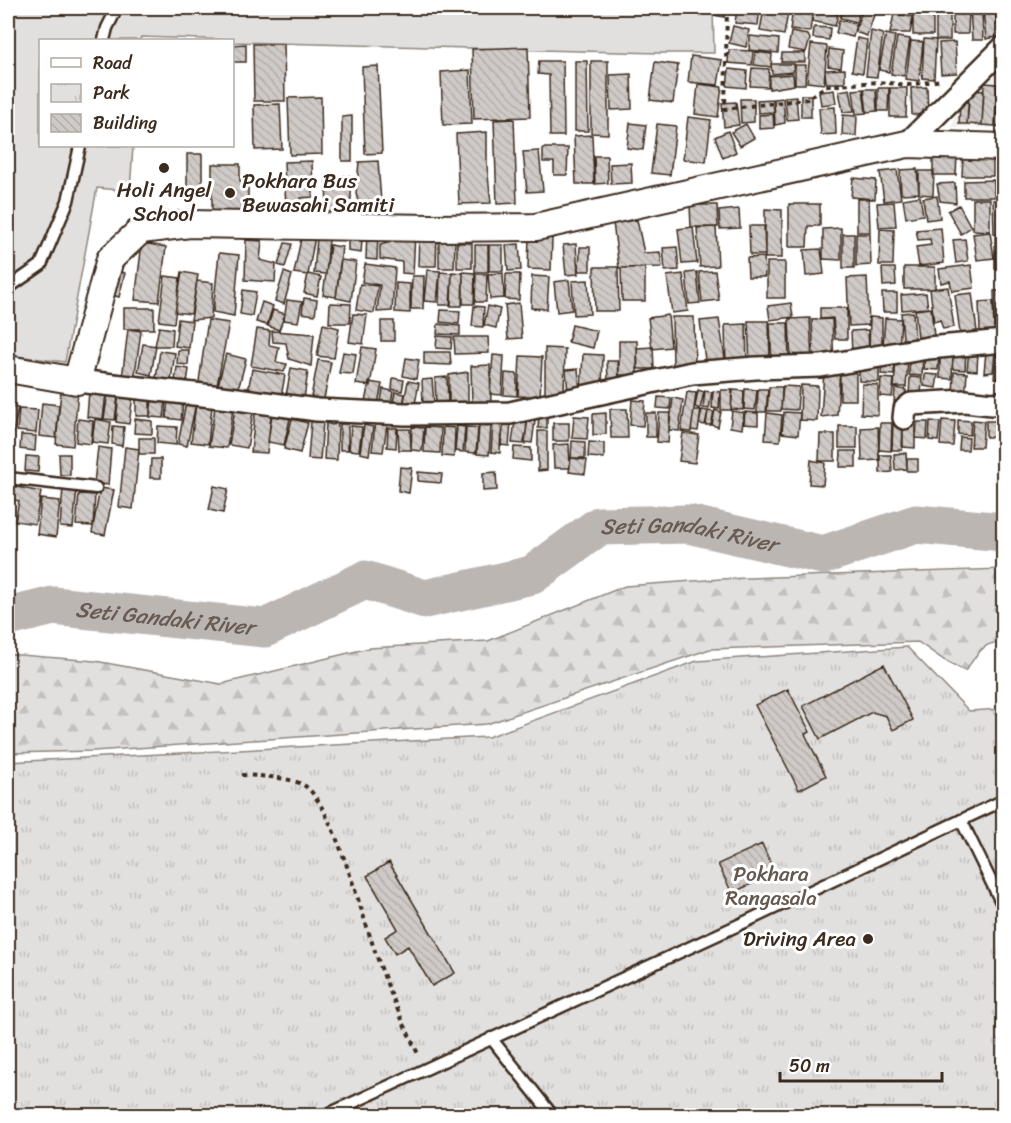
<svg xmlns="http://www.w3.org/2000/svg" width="1011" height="1123" font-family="Sriracha,sans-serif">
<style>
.built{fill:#f1efee}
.grass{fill:#e2e0de;stroke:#8e857e;stroke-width:1.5}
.forest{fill:url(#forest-firs);stroke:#8e857e;stroke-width:1.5}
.park{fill:url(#park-tufts);stroke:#8e857e;stroke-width:1.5}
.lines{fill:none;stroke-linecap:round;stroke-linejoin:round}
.river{stroke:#bcb6b3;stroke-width:39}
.building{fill:url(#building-back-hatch);stroke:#3b2a1e;stroke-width:1.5}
.service-casing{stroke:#3b2a1e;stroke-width:15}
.minor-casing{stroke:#3b2a1e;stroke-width:26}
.tertiary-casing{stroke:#3b2a1e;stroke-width:30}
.path{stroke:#3b2a1e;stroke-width:4;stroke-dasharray:4.5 4.5;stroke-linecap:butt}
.service{stroke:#fff;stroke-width:10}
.minor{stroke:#fff;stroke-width:21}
.tertiary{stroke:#fff;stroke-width:26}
.poi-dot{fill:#3b2a1e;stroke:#fff;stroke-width:2}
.labels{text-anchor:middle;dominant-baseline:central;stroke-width:6;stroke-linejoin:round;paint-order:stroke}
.poi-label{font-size:21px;fill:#3b2a1e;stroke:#fff;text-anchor:start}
.park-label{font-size:21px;fill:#65584e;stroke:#fff}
.water-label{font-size:22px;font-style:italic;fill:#685b52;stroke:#fff}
</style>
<defs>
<pattern id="forest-firs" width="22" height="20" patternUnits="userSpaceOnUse" patternTransform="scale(1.5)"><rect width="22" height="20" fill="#e2e0de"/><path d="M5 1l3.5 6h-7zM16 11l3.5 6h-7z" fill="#c3c0be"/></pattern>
<pattern id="park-tufts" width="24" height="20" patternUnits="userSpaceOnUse" patternTransform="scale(1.5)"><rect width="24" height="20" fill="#e2e0de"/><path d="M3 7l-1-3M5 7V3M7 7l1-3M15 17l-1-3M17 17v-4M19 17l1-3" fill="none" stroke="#c3c0be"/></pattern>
<pattern id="building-back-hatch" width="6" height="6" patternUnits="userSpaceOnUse" patternTransform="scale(1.5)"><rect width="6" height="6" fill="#cfcac7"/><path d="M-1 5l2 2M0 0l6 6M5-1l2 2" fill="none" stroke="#b3aeaa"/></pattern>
</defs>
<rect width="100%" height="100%" fill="#fff"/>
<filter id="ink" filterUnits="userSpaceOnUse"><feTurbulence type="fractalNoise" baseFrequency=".0167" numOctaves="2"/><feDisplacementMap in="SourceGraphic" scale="12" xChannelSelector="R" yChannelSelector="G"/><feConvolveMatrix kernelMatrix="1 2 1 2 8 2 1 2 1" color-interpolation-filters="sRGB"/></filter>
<g filter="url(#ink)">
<path class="built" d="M1003 65V128L952 127 959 99Z"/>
<path class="grass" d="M8 8H713L714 53H660L233 42 232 40 141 37 140 40H40V146H133L130 191 97 188 65 362 8 355Z"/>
<path class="forest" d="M1003 569V644C984 638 975 658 965 671L944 660 918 642 710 649 487 724 93 751 8 753V654L95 661 221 684 369 648 488 641 625 586 721 579Z"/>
<path class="park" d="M907 647 969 711 1003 709V1115L8 1116V762L488 737 697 661Z"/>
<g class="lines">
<path class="river" id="s1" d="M8 617 53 606 265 628 365 580 425 599 532 575 599 526 688 524 823 555 916 524 1004 532"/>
</g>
<path class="building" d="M715 8H725L724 17 714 15Z
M737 8H760L758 25 735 23Z
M764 8H789L784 35 760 31Z
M793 8H813L810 32 790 30Z
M843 8H860L857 22 840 18Z
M863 8 875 12 867 36 855 32Z
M913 8H933V35H913Z
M936 8H950V40H936Z
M970 8H982L983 40H972Z
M995 8 999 36 986 39 983 9Z
M996 8H1004V33H1000Z
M814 9 838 14 835 26 812 21Z
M953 9H969L968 34H953Z
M894 14 913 17 910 33H890Z
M839 20 856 24 853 37 836 33Z
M733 26 749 30 746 47 729 43Z
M814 27 830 28 829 40 813 38Z
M871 31 883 34 877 77 866 76Z
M791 32 808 35 810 39 806 52 788 49Z
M886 34 895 36 889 72 879 70Z
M750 36 779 39 778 53 749 50Z
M897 37 910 39 904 76 891 74Z
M857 38 867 40 863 73 852 71Z
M924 39 936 40 934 79 922 78Z
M911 41 923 42 919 81 906 79Z
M955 42 957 73 941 74 939 43Z
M246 44V62H232V45Z
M253 44H284L285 101H254Z
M811 44 827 46 824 84 807 82Z
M528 47 530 117 474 119 472 49Z
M829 49 843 51 841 68 828 66Z
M729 50 753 51 752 65 728 63Z
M755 52 772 54 771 67 754 65Z
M782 53H805V62H781Z
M691 56 722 60 718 85 688 82Z
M539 61H563L564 136H550L549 75 538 74Z
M575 61H587L588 131H575Z
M591 61H608V134L591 133Z
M655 62 678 65 673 103 650 100Z
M771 64H794L793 72 772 74Z
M795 65H806L805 84H795Z
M378 66 382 153 365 154 362 67Z
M752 68 769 69 768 87 750 86Z
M729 69 747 71 746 88 727 86Z
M845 69V83H826L825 70Z
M470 70 472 124 443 125 441 72Z
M631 74 632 109 611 110 610 75Z
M793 74 794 85 769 89V76Z
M984 83 997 84 995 126 982 125Z
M698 84 722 87 718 117 695 114Z
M927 87 928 114 912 115 911 88Z
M878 88H889L888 111H878Z
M890 88H907L906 117H890Z
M850 89 854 111 843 112 839 91Z
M863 89 866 113 856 114 853 90Z
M864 89H876L877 111 867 112Z
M834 90 836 103 821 105 819 92Z
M969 90 984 91 982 125 967 124Z
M801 95H811V117H801Z
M796 96 798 119 787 120 785 97Z
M321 97 322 154 290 155 288 98Z
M783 98 785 123 775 125 774 99Z
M740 99H754V122L741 123Z
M773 99 774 112 758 113 757 100Z
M960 101 969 102 967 124H959Z
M736 102 739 125 724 127 722 103Z
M280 104 282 149 255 150 254 105Z
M835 107 836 134 821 135 819 108Z
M996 107H1004V127L995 126Z
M773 114 774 128 759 129V115Z
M843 115 857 116 856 136 842 135Z
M352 116V161H342V117Z
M688 117 711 120 706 162 683 159Z
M514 119 517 203 497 204 494 120Z
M630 123 646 125 643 150 627 148Z
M657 124 676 126 670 175 651 173Z
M746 124 754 138 740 146 731 132Z
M728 131 736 152 723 158 715 137Z
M487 132V166L491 203 459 204 456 134Z
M592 135 594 184H576L574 136Z
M543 148H568L567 175H554V162H543Z
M539 151 543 191 527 192 523 152Z
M187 154H202V196H187Z
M933 155H957L956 175H933Z
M594 156H607L608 183 595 184Z
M963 156H993V176H962Z
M312 161 313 197 301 198 302 209 286 210 284 162Z
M378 161 382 216 363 217 356 194 359 162Z
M631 163 632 183 611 184 610 164Z
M212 164H240V181L248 182V204H241L242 229H212Z
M917 169 919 193 901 194 900 170Z
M897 170 901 199 884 201 880 172Z
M919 171H934L933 195 919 194Z
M326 176H351V199L338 200V213H327Z
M853 178 876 180 875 199 851 197Z
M1004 178V196H997V179Z
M994 180V197H964V181Z
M955 183 956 203 940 201 937 184Z
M920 196 923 215 906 218 903 199Z
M937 196 940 218 926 220 923 198Z
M857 199H869L870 232H857Z
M973 199H990V231L973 230Z
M993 200H1004V234H994Z
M894 202 896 226 879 227 877 203Z
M789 204H820V226H808L807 247H789Z
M690 205H717L718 227H691Z
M959 205 971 227 961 234 948 211Z
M739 209 740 228 720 229 719 211Z
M765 209 782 210V258H765Z
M637 220 644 253 660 252 662 267 619 268 613 223Z
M749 226H764L765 255H750Z
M363 227 361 253 348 251V228Z
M693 227 697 263 682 264 678 229Z
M716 227 718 266 700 267 697 228Z
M841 228V260L823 259V229Z
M941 228 944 263 919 266 916 247 931 245 930 239 918 240 916 230Z
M880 229 894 230 893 265H879Z
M367 230 378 231 377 260 366 259Z
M398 232 415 233 413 274 402 273V262L380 259V245L391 242Z
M990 232 994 258 977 260 973 234Z
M419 233H437L436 266H418Z
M302 234 315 236 308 275 294 273Z
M843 234H854V268H843Z
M856 234H870L871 265 856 266Z
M529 236 552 238 551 270 528 269Z
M995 237H1004V269H995Z
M317 238 329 239 326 274 314 273Z
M965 239 968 261 956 263 953 240Z
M246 240 262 241 260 260 276 264 275 282 245 280Z
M439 241 455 242 454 268H439Z
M142 243 166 247 159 302 135 300Z
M285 243 292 244 285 267 278 265Z
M457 243H472V268H457Z
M519 244 521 270 508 271 506 245Z
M576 244 578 274 566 275 563 245Z
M330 245 342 247 336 297 323 295Z
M475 245H488V272H475Z
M489 245H503V271H489Z
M580 247H590V271H579Z
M677 247 679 270 665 271 663 248Z
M821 249 824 274 806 276 804 250Z
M219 253 239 255 234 316 213 312Z
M764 257 765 277H748L747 258Z
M341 260 356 262 351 301 336 298Z
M767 262H785V298H767Z
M365 264 395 268 392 311 377 312 380 285 362 282Z
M971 265 974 288 952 291 950 281 941 283 939 269Z
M594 267H618L619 311H595Z
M904 267H935V289H904Z
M621 268H645V301H622Z
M882 268H895L896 285 883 286Z
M107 269 125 273 119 297 101 292Z
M427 270 440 271 437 302 424 301Z
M715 271 719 300 702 302 699 272Z
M182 272 198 275 191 314 175 312Z
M284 272 292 275 284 304 275 301Z
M440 272 452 273 450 305H439Z
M452 272 463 273 462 306H451Z
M463 272 475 273 474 304H463Z
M697 272 700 303 689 304 686 273Z
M503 273 504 298 490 299 488 274Z
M308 274 321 277 317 296 304 293Z
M476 274H487L486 302H475Z
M506 274H520L519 300 505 299Z
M683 274 688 311 672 313 667 276Z
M165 276 180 278 174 323 159 321Z
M412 276H424L423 309H411Z
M532 276 549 277 547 309 531 308Z
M867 277 869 325 849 326 847 278Z
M569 280 572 310 557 312 554 282Z
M588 280 590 314 574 315 572 281Z
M197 281 213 283 211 318 191 320Z
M396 283 410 284V313L395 312Z
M360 284 378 286 374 313 356 310Z
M948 287 954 327 943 329 940 320 934 322 930 289Z
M243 290 256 292 252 316 240 314Z
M994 291H1004V327H995Z
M882 293H897V312H883Z
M926 293 928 308 902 310 901 295Z
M972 293 978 339 961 341 955 295Z
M304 298 317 300 315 315 302 313Z
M287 300 302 302 298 322 284 320Z
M993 301 994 332H980L979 302Z
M262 302 273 306 267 325 256 322Z
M330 303 351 304 350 323H329Z
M519 303 522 338 508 339 505 305Z
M791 303 793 317 770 320 768 306Z
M474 306 484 307 483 327 472 326Z
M488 306 500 309 496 328 484 325Z
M124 308H154V329H124Z
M820 308H847V339H835L833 318 820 319Z
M931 308 934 336 918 338 915 310Z
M273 310 285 314 279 330 268 326Z
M441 310 460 311 459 324 440 322Z
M913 312 915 339H903L901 313Z
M353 314 367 315 363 344 349 342Z
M668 315 671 347 652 349 648 318Z
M672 317H694L695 366H673Z
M870 317 882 318V352H869Z
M810 318 812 363 791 364 789 319Z
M885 318 901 319 899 348 883 347Z
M178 319 192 321 189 348 175 346Z
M719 319 726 365 706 368 700 321Z
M832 319 834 364 814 365 812 320Z
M208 320 229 323 216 391 198 388Z
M381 321H394V341H381Z
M748 321H769L770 364H750Z
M770 323H788L789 364 772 365Z
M323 324 339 328 334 358 317 356Z
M438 324 460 326V335L437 334Z
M746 324 747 367 726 368 725 325Z
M572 325 597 331 593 348 568 342Z
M159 327 173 329 172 346H155Z
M128 329 141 331 134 381 122 379Z
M257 329 270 331 269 345 279 347 276 362 287 364 284 372 251 366Z
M868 330 869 354H852L851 331Z
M272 331 314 334 311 366 289 359 286 343 273 342Z
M437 336 452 337 451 349 436 348Z
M454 337H488L489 353 455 354Z
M619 341H637V375H619Z
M143 344 156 346 151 375 138 372Z
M362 347 376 349 370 386 356 384Z
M653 347 654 369H638L637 348Z
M545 348 565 349 564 395H545Z
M997 349 1004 350V379L994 378Z
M178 350H189L188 365 177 364Z
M954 350 966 351 965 370 952 369Z
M969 350 978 351 977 371 967 370Z
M160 351 175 353 171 380 156 378Z
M986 351 995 352 993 372 984 373Z
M343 352 356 354 353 374 339 373Z
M424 352H450L451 365 424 364Z
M940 352 953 353 952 379 940 378Z
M226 354 246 359 238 390 218 385Z
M583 354 603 355 602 390 581 389Z
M493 355 504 356 502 395 490 394Z
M925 355 939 356 938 370 924 369Z
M520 356 542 357 540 397 518 396Z
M910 356 923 357 922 376 909 375Z
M406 358 419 360 416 379 403 376Z
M882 358 895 359 894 375 881 374Z
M896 359 908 360 906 387H894Z
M318 360 331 362 324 399 311 397Z
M607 361H618L619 379H608Z
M490 365 491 404 472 405 471 366Z
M859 365H879V382L859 381Z
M177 367 189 369 186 390 174 388Z
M856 367V400H840V368Z
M291 368 308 371 304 399 286 396Z
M840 368 837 415 821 417 824 371Z
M252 369 285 375 280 403 247 397Z
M578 369 580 391 568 392 566 370Z
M468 372V405L449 404V375Z
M954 372 967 373 965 399 953 398Z
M505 373 517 374V396L504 395Z
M925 374 938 375 936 388 924 386Z
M447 377 448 404H436L435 378Z
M910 377 922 378 921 397 909 396Z
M393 378 404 380 402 391 392 389Z
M881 378 894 379 892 397 880 396Z
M432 379 434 404 423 405 422 380Z
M408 381 419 383 414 409 403 407Z
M369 382 382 384 377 409 364 407Z
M862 384 878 385V415L861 414Z
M801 385 818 386 817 421 800 420Z
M783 386 799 387 797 410 781 409Z
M769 387H782L781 411H767Z
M895 388 906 390 904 404 894 403Z
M383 389 393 391 390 410 380 408Z
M745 389 757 390 755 410 744 409Z
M758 389H768L766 412H757Z
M61 390 78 391 73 446 56 444Z
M698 390 704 392 700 409 695 407Z
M721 390H732L731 410H721Z
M733 390 744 391 743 410 731 409Z
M89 391 106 393 103 419 87 417Z
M705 391 712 392 709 409 703 408Z
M713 391 720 392 719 409 712 408Z
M395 392 405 394 402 410 392 408Z
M687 392 696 393 691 432 681 431Z
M108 393 118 395 115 420 104 419Z
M119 393 133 395 129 424 116 422Z
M136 397 150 398V416H136Z
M658 397 671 398 670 409 657 408Z
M673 398 683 400 679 431 669 430Z
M152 399 166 400 164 418 150 417Z
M168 400 183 403 181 420 166 418Z
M632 400 645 401 643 426 630 425Z
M186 402 196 403 187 446 178 444Z
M42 403 59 405 56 438 39 436Z
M196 404 212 406 208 444 191 442Z
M8 406 18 408 12 441H8Z
M215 407 233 409 227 448 209 446Z
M19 409 38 410 36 433 17 431Z
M235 409 253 412 247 448 229 445Z
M610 409H627L628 438H611Z
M694 410H701L698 431 691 430Z
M702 410 708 411 705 425 699 424Z
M715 410 721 412 718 427 712 425Z
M708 411 714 412 711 425H706Z
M732 411 744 413 742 429 730 427Z
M261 412 271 415 267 453 251 452 255 413Z
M745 412 758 413V425L744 424Z
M784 412 800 413 798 435 782 433Z
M606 413V434L593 435V414Z
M646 413H656V437H646Z
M659 413H670L668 443 657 442Z
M767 413 782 415 780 441 765 440Z
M272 415 290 419 284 445 268 442Z
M539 415 547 416V428H538Z
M574 416 589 417 587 439 572 438Z
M78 419 93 421 91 444 76 442Z
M95 419 111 422 108 444 92 442Z
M135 419 152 421V434L134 433Z
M292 419 308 423 300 453 284 449Z
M528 420 535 421 532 443 524 442Z
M942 420 955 421 953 446 940 445Z
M958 420 971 421 970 435 958 434Z
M973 420 984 421 982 447H971Z
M311 421 323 422 320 460 308 459Z
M515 421 527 422 525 444 512 443Z
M930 421 940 422 938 441 929 440Z
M986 421H1000L1001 437H986Z
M504 422 511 423 509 446 501 445Z
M917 422H928L927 439 916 438Z
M326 423 332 425 338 423 337 460 324 459Z
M553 423H569V441H553Z
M880 423H892L891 451 879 450Z
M893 423H903L902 450H892Z
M903 423H915V448L903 447Z
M340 424H348V450H340Z
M375 424 387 425 383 452 372 451Z
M493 424H501L500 453 491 452Z
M364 425 373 427 369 455 360 453Z
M479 425 491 426 489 455 477 454Z
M113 426 124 427 122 446 112 444Z
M158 426 177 427 176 445 157 443Z
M351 426 362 427 359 451 349 450Z
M457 426 465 427 463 452 455 451Z
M839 426H857V448H839Z
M412 427 424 428 422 451 411 450Z
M425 427 441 428 440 453 424 452Z
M443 427 455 428 454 457 442 456Z
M466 427 478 428 476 453 465 452Z
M878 427 879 460 862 461 861 428Z
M388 428H397L396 448 387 447Z
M398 429H410L411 450H399Z
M538 431H547V470L538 471Z
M683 433 699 435 695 463 679 461Z
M820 434H835V461H819Z
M21 435 36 436 35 451 20 449Z
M960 437 969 438 968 450H959Z
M139 438H154V454H139Z
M572 441 585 442V458H571Z
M589 442 604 443V458L588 457Z
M569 444 570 468H554L553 445Z
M8 447 12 448 10 472H8Z
M98 447 111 449 108 485 94 483Z
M125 447 139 449 133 509 119 507Z
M514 447 531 448V461L513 459Z
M841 451H856V467H840Z
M906 453 907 469 895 470 894 454Z
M59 454H70V475H60Z
M880 455H891L892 472 880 473Z
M26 456 39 457 38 472 25 471Z
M571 458 587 460 585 474 569 472Z
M151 459H161V478H150Z
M907 459H918V471H907Z
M811 460 825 463 823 485 809 484Z
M400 467 412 468 409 493 398 491Z
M418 472 442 474 441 483 418 481Z
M496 472 497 490 483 491V473Z
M8 485 41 492 35 524 15 521 19 501 8 498Z
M214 486 228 489 223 513 209 510Z
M63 487 77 488 73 528 60 527Z
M100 488 114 490 105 535 92 533Z
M79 494 95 495 93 526 76 525Z
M41 499 60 501 56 537 37 534Z
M8 502 13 504 8 527Z
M884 664 913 720 893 730 886 716 872 712 820 739 803 706Z
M788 689 810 732 805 734 826 776 799 790 755 705Z
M762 844 775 873 732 893 718 864Z
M389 862 455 973 432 986 408 946 395 954 385 937 398 929 367 876Z"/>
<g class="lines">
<defs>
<path id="service" d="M104 40 107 28 117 8
M8 288 41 265 68 201 80 146
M8 478 96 488
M961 820 1004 908
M491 1038 553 1116
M324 1116 745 922 1004 800"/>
<path id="minor" d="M907 144 1004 47
M77 381 230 398 317 410 405 414 510 413 692 373 756 368 821 366 928 348 1004 341
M904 418 905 409 911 404 965 401 992 404 1004 402"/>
<path id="tertiary" d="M8 369 77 381 110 259 141 230 190 224 431 228 536 227 907 144 1004 147"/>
</defs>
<use href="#service" class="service-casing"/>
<use href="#minor" class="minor-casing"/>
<use href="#tertiary" class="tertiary-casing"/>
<path class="path" d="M727 8 725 109 807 99 826 86 878 82 908 85 942 80
M884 8 943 13 1004 10
M242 775C257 776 293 777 305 786 333 805 363 919 376 954 388 989 403 1023 419 1056"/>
<use href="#service" class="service"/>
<use href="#minor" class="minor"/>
<use href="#tertiary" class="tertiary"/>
</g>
</g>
<g class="poi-dot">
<circle cx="164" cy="168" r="6"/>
<circle cx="230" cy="193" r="6"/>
<circle cx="868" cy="939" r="6"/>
</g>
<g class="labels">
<g class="poi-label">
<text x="242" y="181">Pokhara Bus<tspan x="242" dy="24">Bewasahi Samiti</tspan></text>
<text x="164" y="190" text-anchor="middle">Holi Angel<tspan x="164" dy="24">School</tspan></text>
<text x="856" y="939" text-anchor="end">Driving Area</text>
</g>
<g class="park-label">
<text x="771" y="874">Pokhara<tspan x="771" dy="24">Rangasala</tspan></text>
</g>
<g class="water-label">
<text stroke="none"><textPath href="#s1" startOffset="717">Seti Gandaki River</textPath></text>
<text stroke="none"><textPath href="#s1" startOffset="159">Seti Gandaki River</textPath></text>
</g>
</g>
<rect width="1011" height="1123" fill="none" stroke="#fff" stroke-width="30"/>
<rect x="15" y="15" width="981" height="1093" fill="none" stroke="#3b2a1e" stroke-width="2" filter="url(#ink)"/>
<rect x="39" y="39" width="195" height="108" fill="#ffffff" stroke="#b1aaa5" stroke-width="1.5"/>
<rect x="51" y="58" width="30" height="9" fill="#ffffff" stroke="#b1aaa5" stroke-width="1.5"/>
<text x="93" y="69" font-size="18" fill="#3b2a1e">Road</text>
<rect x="51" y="84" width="30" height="18" fill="url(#park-tufts)" stroke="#b1aaa5" stroke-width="1.5"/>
<text x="93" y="99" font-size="18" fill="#3b2a1e">Park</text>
<rect x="51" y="114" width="30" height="18" fill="url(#building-back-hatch)" stroke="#b1aaa5" stroke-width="1.5"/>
<text x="93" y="129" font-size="18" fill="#3b2a1e">Building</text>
<path d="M780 1072v9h162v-9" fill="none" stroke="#3b2a1e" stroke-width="3"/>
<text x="789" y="1072" font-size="18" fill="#3b2a1e" stroke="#ffffff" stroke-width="4.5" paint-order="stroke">50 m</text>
</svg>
